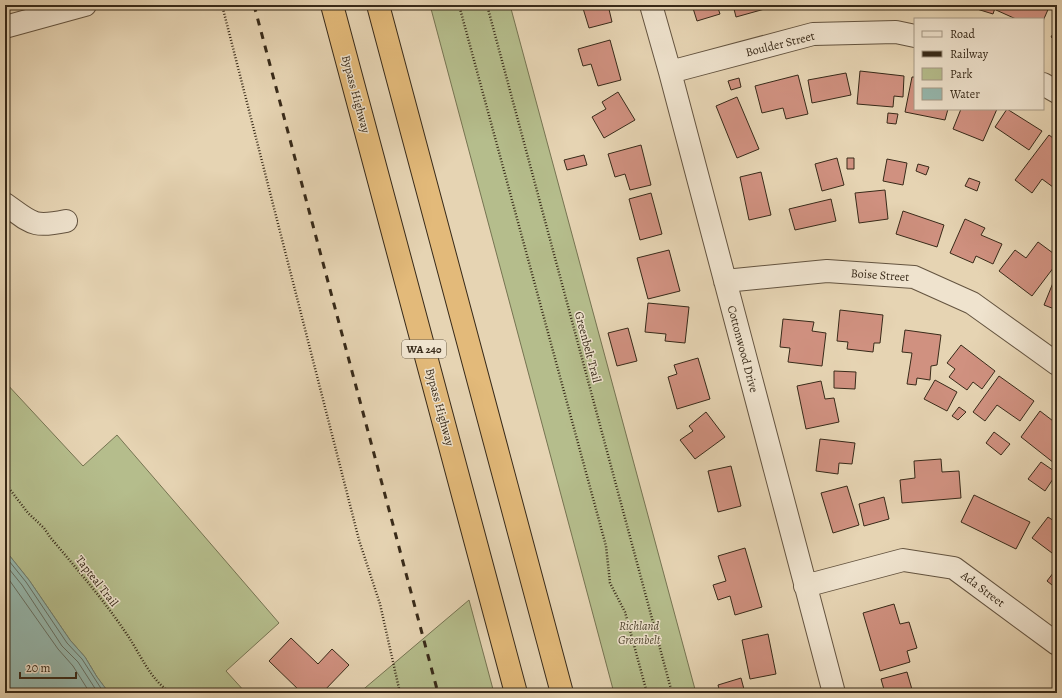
<svg xmlns="http://www.w3.org/2000/svg" width="1062" height="698" font-family="Alegreya,serif">
<style>
.green{fill:#b5bd8c;stroke:#767452}
.water{fill:#96b8ae;stroke:#707f72}
.lines{fill:none;stroke-linecap:round;stroke-linejoin:round}
.shore{stroke:#677164;stroke-width:1}
.building{fill:#d09180;stroke:#382a19}
.minor-casing{stroke:#645440;stroke-width:24}
.highway-casing{stroke:#382a19;stroke-width:24}
.path{stroke:#382a19;stroke-width:2.5;stroke-dasharray:1 2;stroke-linecap:butt}
.minor{stroke:#efe3ce;stroke-width:22}
.highway{stroke:#e3ba7a;stroke-width:22}
.rail{stroke:#382a19;stroke-width:3;stroke-dasharray:7 7;stroke-linecap:butt}
.labels{text-anchor:middle;dominant-baseline:central;stroke-width:3;stroke-linejoin:round;paint-order:stroke}
.shield{fill:#efe3ce;stroke:#6f624f;stroke-width:1}
.shield-label{font-size:11px;font-weight:bold;fill:#382a19}
.street-label{font-size:12px;fill:#382a19;stroke:#efe3ce}
.park-label{font-size:12px;font-style:italic;fill:#514730;stroke:#efe3ce}
</style>
<rect width="100%" height="100%" fill="#e6d4b3"/>
<filter id="stains"><feTurbulence type="fractalNoise" baseFrequency=".005" numOctaves="4"/><feColorMatrix values="0 0 0 0 .2 0 0 0 0 .09 0 0 0 0 .02 0 0 0 .5 -.17"/></filter>
<radialGradient id="worn" r=".72"><stop offset=".6" stop-color="#630" stop-opacity="0"/><stop offset="1" stop-color="#630" stop-opacity=".3"/></radialGradient>
<path class="green" d="M430 5H510L696 693H614Z
M5 382 83 466 117 435 279 623 226 671 246 693H109L97 677 85 657 70 640 29 580 5 550Z
M469 600 494 693H359Z"/>
<path class="water" d="M5 550 29 580 70 640 85 657 97 677 109 693H5Z"/>
<g class="lines">
<path class="shore" d="M5 556 26 582 67 643 82 659 104 693
M5 564 22 585 62 646 78 662 98 693
M5 574 58 649 73 666 90 693"/>
</g>
<path class="building" d="M582 5H608L612 22 589 28Z
M692 5H717L720 14 697 21Z
M733 5H779L736 17Z
M964 5H996L993 14Z
M999 5H1050L1043 21V19H1016L996 10Z
M1057 27V41L1051 37Z
M610 40 621 80 598 86 591 64 583 66 578 49Z
M860 71 904 76 903 97 894 96 893 107 857 104Z
M846 73 851 95 812 103 808 80Z
M798 75 808 114 786 119 783 108 762 113 755 86Z
M912 77H915V109H948L945 120 905 112Z
M739 78 741 87 731 90 728 81Z
M618 92 635 120 604 138 592 117 606 109 602 102Z
M737 97 759 149 737 158 716 106Z
M961 109H997L983 141 953 129Z
M1007 109 1042 131 1029 150 995 127Z
M888 113 898 114 896 124 887 123Z
M1049 135 1057 141V190L1042 179 1032 193 1015 180Z
M641 145 651 185 630 190 625 174 615 177 608 154Z
M584 155 587 165 567 170 564 160Z
M837 158 844 185 822 191 815 164Z
M847 158H854V169H847Z
M887 159 907 163 903 185 883 181Z
M918 164 929 167 926 175 916 171Z
M761 172 771 215 749 220 740 177Z
M969 178 980 182 977 191 965 186Z
M885 190 888 219 859 223 855 193Z
M651 193 662 234 640 240 629 199Z
M831 199 836 221 795 230 789 209Z
M903 211 944 225 937 247 896 234Z
M965 219 985 228 981 235 1002 244 993 264 976 256 973 263 950 253Z
M1038 242 1057 256V263L1032 296 999 271 1015 250 1026 258Z
M669 250 680 291 648 299 637 258Z
M1057 273V310L1044 305Z
M648 303 689 307 685 343 665 341 666 334 645 332Z
M840 310 883 315 880 343H874L873 352 847 349 848 342 837 341Z
M783 319 814 322 812 331 826 333 822 366 788 362 790 348 780 347Z
M628 328 637 361 617 366 608 333Z
M905 330 941 335 937 365 931 366 930 380 917 378 916 385 907 384 912 353 902 352Z
M961 345 995 371 982 389 973 382 967 390 949 377 955 369 947 363Z
M698 358 710 399 677 409 668 377 677 374 674 365Z
M834 371 856 372 855 389 834 388Z
M999 376 1034 401 1020 421 997 405 985 421 973 412Z
M935 380 957 392 947 411 924 399Z
M821 381 825 399 834 398 839 422 806 429 797 386Z
M959 407 966 412 958 420 952 416Z
M1040 411 1057 424V460L1054 463 1021 437Z
M706 412 725 437 695 459 680 440 693 431 689 426Z
M994 432 1010 444 1001 455 986 443Z
M820 439 855 443 852 464 839 463 838 474 816 471Z
M941 459 942 472 959 471 961 498 902 503 900 480 915 478 914 461Z
M1041 462 1057 473 1045 491 1028 479Z
M731 466 741 506 718 512 708 471Z
M847 486 859 525 833 533 821 493Z
M974 495 1030 522 1016 549 961 522Z
M884 497 889 519 864 526 859 504Z
M1048 517 1057 523V546L1052 553 1032 538Z
M745 548 762 607 735 615 730 596 718 600 713 585 726 581 718 556Z
M1057 568V589L1047 581Z
M894 604 900 624 909 622 917 648 907 651 910 662 880 671 863 613Z
M768 634 776 674 750 679 742 640Z
M291 638 318 664 332 649 349 665 322 693H302L269 661Z
M907 672 913 693H885L881 679Z
M741 678 745 693H720L718 685Z"/>
<g class="lines">
<defs>
<path id="minor" d="M651 5 670 72 834 693
M5 27 85 5
M670 72 813 34 896 32 915 36
M1043 84 1057 92
M5 204C32 223 32 228 66 221
M725 281 827 271 914 277 972 303 1057 364
M805 586 903 560 954 568 1057 644"/>
<path id="highway" d="M332 5 516 693
M378 5 562 693"/>
</defs>
<use href="#minor" class="minor-casing"/>
<use href="#highway" class="highway-casing"/>
<path class="path" d="M222 5 359 540 380 604 400 693
M459 5 606 546 610 583 625 612 647 693
M487 5 672 693
M5 483 28 513 44 528 50 537C76 568 103 599 126 633 140 653 150 680 171 693"/>
<use href="#minor" class="minor"/>
<use href="#highway" class="highway"/>
<path class="rail" d="M254 5 438 693"/>
</g>
<g class="labels">
<rect class="shield" x="402" y="340" width="44" height="18" rx="3"/>
<g class="shield-label">
<text x="424" y="349">WA 240</text>
</g>
<g class="street-label">
<text transform="translate(780 44) rotate(-14)">Boulder Street</text>
<text transform="translate(356 94) rotate(75)">Bypass Highway</text>
<text transform="translate(880 275) rotate(4)">Boise Street</text>
<text transform="translate(588 347) rotate(75)">Greenbelt Trail</text>
<text transform="translate(743 349) rotate(75)">Cottonwood Drive</text>
<text transform="translate(440 407) rotate(75)">Bypass Highway</text>
<text transform="translate(97 581) rotate(52)">Tapteal Trail</text>
<text transform="translate(983 589) rotate(37)">Ada Street</text>
</g>
<g class="park-label">
<text x="639" y="626">Richland<tspan x="639" dy="14">Greenbelt</tspan></text>
</g>
</g>
<rect width="1062" height="698" fill="none" stroke="#e6d4b3" stroke-width="20"/>
<rect x="6" y="6" width="1050" height="686" fill="none" stroke="#382a19" stroke-width="2"/>
<rect x="10" y="10" width="1042" height="678" fill="none" stroke="#382a19"/>
<rect x="914" y="18" width="130" height="92" fill="#efe3ce" stroke="#a69986"/>
<rect x="922" y="31" width="20" height="6" fill="#efe3ce" stroke="#a69986"/>
<text x="950" y="38" font-size="12" fill="#382a19">Road</text>
<rect x="922" y="51" width="20" height="6" fill="#382a19" stroke="#a69986"/>
<text x="950" y="58" font-size="12" fill="#382a19">Railway</text>
<rect x="922" y="68" width="20" height="12" fill="#b5bd8c" stroke="#a69986"/>
<text x="950" y="78" font-size="12" fill="#382a19">Park</text>
<rect x="922" y="88" width="20" height="12" fill="#96b8ae" stroke="#a69986"/>
<text x="950" y="98" font-size="12" fill="#382a19">Water</text>
<path d="M20 672v6h56v-6" fill="none" stroke="#382a19" stroke-width="2"/>
<text x="26" y="672" font-size="12" fill="#382a19" stroke="#efe3ce" stroke-width="3" paint-order="stroke">20 m</text>
<rect width="100%" height="100%" filter="url(#stains)"/>
<rect width="100%" height="100%" fill="url(#worn)"/>
</svg>
